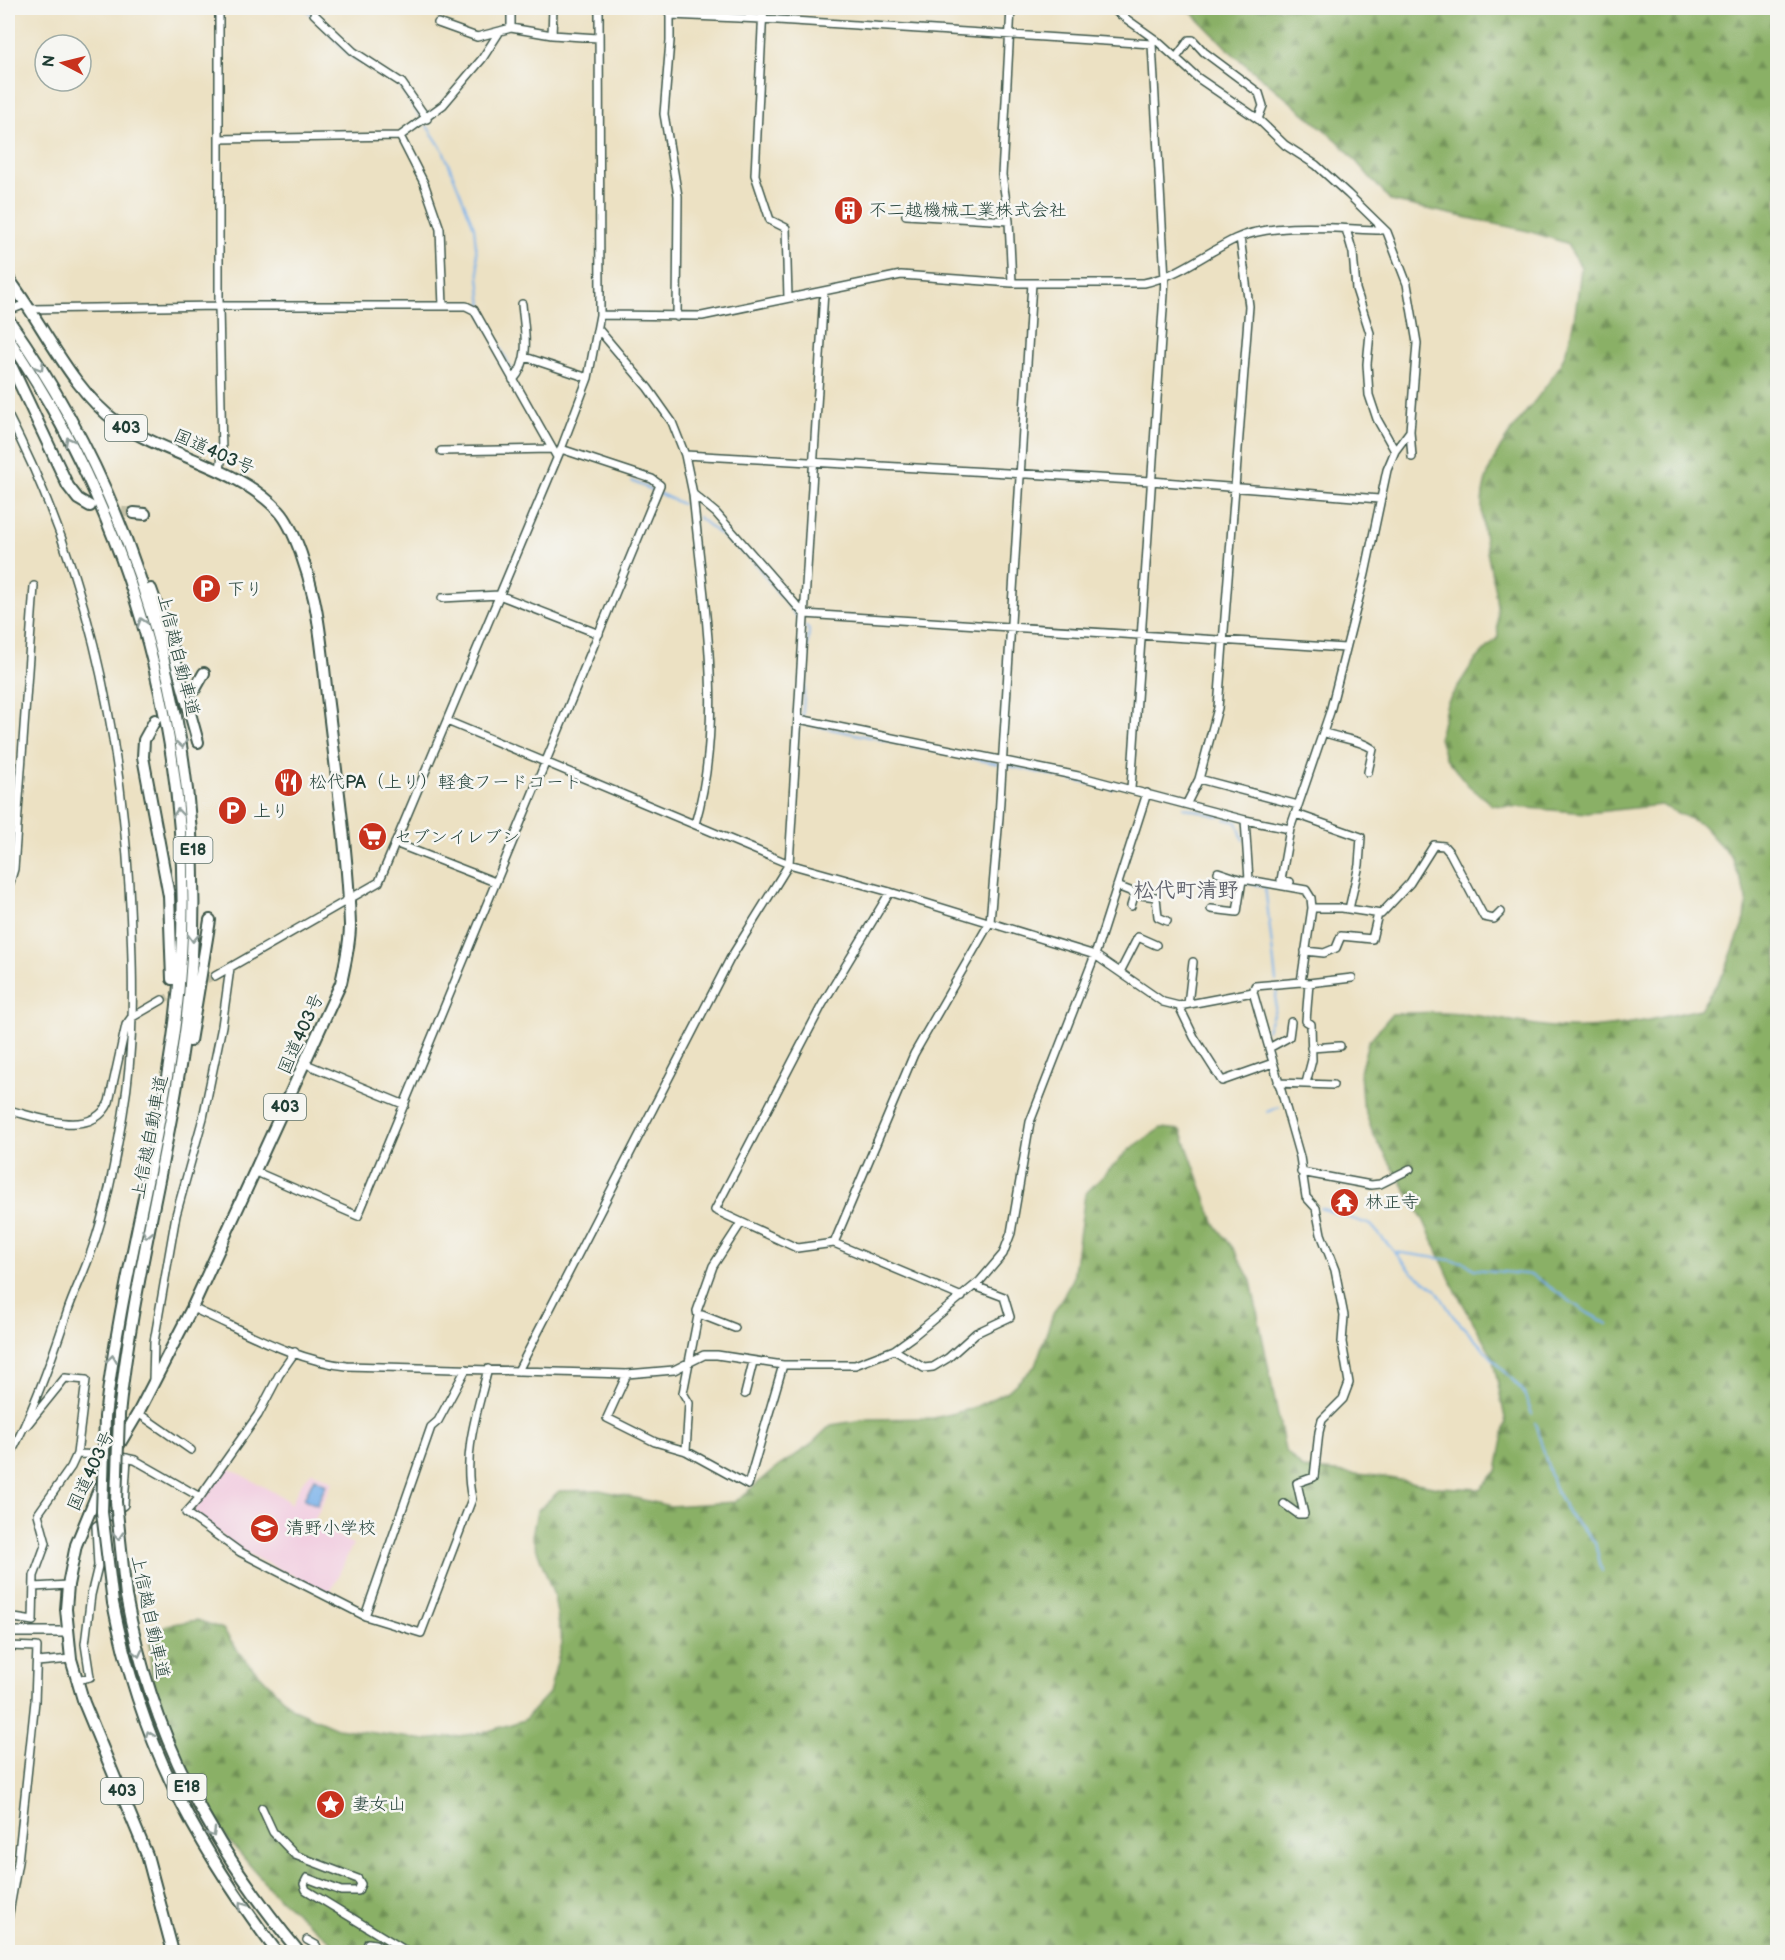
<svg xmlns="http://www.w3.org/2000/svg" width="1785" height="1960" font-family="'Balsamiq Sans','Klee One',sans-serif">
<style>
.built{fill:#f2cfe1}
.forest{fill:url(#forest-firs);stroke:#54764d;stroke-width:1.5}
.water{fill:#7bb2ea;stroke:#4d788f;stroke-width:1.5}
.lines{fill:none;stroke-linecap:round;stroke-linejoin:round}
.stream{stroke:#7bb2ea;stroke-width:2}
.minor-tunnel{stroke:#c3c0a6;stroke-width:7;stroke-dasharray:7 3.5;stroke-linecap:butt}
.highway-tunnel{stroke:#c3c0a6;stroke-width:10;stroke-dasharray:10 5;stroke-linecap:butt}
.minor-casing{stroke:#3e5649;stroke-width:10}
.major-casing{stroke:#3e5649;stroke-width:12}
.highway-casing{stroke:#3e5649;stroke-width:14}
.minor{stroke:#fff;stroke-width:7}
.major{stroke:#fff;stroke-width:9}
.highway{stroke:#fff;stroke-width:10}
.highway-bridge-casing{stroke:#3e5649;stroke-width:14;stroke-linecap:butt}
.highway-bridge{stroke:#fff;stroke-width:10}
.oneway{stroke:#8f9e9a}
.labels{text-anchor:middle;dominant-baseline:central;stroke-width:5;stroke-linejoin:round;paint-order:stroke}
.shield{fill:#f6f6f2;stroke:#60746d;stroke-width:1.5}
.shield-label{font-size:16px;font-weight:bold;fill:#1f3d34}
.poi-label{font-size:18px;fill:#1f3d34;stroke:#f6f6f2;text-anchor:start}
.street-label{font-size:18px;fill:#1f3d34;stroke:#f6f6f2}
.quarter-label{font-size:21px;font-weight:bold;fill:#60636d;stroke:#f6f6f2}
</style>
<defs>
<pattern id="forest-firs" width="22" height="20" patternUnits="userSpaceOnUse" patternTransform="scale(1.5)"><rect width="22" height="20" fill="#8ab066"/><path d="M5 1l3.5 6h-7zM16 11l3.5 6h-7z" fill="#709055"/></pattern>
</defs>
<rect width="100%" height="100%" fill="#f6f6f2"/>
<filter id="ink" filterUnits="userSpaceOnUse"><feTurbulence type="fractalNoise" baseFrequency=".0167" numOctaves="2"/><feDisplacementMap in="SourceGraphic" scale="12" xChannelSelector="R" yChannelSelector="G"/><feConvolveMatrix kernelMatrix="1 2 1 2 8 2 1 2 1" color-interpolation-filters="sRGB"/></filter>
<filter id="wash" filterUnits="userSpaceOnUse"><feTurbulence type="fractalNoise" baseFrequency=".008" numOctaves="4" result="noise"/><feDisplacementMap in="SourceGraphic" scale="24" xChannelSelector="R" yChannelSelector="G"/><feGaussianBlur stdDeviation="1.35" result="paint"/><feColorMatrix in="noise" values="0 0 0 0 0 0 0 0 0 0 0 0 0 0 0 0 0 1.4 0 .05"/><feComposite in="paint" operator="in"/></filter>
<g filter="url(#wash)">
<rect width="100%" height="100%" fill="#ece1c3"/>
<path class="built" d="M223 1465 281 1496 291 1504 300 1485 312 1471 333 1481 313 1524 353 1544 330 1593 241 1551 192 1512Z"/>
<path class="forest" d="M1187 8H1777V1952H344L277 1897 215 1824 188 1775 168 1724 151 1675 150 1641 167 1625 197 1620 223 1629 240 1654 293 1709 337 1728 426 1740 482 1733 524 1720 549 1693 562 1643 554 1596 532 1536 537 1511 559 1491 600 1490 670 1506 735 1502 776 1468 808 1447 831 1425 869 1419 934 1418 971 1409 1008 1391 1035 1366 1053 1314 1073 1279 1085 1194 1130 1149 1161 1128 1181 1130 1215 1224 1235 1251 1251 1281 1285 1450 1303 1469 1378 1476 1438 1487 1480 1489 1497 1471 1506 1423 1492 1355 1454 1288 1423 1219 1373 1134 1362 1102 1360 1072 1368 1042 1392 1014C1415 1012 1438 1012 1461 1014 1502 1017 1542 1030 1583 1028 1623 1027 1662 1017 1700 1009L1724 973 1745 919 1747 898 1732 858 1701 824 1661 805 1587 813 1492 805 1468 785 1445 757 1439 738 1447 703 1473 663 1498 637C1497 627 1498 616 1497 606 1493 567 1478 532 1483 493 1491 442 1536 407 1560 365 1573 340 1578 295 1581 267L1566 243 1528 231 1391 201 1338 141 1234 55Z"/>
<path class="water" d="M314 1478 326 1484 317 1505 304 1499Z"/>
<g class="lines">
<path class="stream" d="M305 8 312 15
M327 30 350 56 393 81
M398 84 420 116
M427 126 443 150 474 227 483 316 513 372
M632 481 682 504
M698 517 753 561 801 622
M805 626 809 630 802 723 999 764
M1005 765 1113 789
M1183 807 1220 817
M1225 819 1237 822 1243 840
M1247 883 1265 886 1276 981
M1267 1030 1275 1009 1277 987
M1267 1112 1279 1107
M1320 1208 1371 1225 1412 1272 1436 1289 1453 1316 1523 1391 1532 1414
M1395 1252 1464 1262 1474 1269 1533 1275 1584 1311 1608 1324
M1535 1423 1554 1486 1568 1513 1595 1543 1602 1571"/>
</g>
</g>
<g filter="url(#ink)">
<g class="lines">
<path class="minor-tunnel" d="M197 984 215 976
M162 1000 179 992"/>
<path class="highway-tunnel" d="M107 510 134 513"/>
<defs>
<path id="minor" d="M219 8V306L222 454 220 470
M316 8 314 14 354 52 402 83 427 119
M667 8 670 15V41L664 114 678 196 677 317
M763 8 755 175 770 220 786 228 788 298
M1011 8 1002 175 1009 221 1012 283
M670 15 762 19 1152 44
M438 23 477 37 500 31
M511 28V8
M552 35 553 8
M1176 58 1189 40H1193L1204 52 1259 93 1263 106 1258 119
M400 136 424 183 440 229 443 306
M219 139 400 136 443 105 482 59 500 31 511 28 552 35 598 38
M906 215 1009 221
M1346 229 1353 253 1356 289 1370 333 1367 364 1369 395 1377 419 1395 451
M13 309 23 305 31 309 219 306H466L474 310 557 457
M600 315 702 316 901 275 1012 283H1144C1178 276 1204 254 1235 239 1274 221 1339 229 1381 230
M599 330 648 388 672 422 685 455 693 494 716 513 804 614 1345 648
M525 357 588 378
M513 380C532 360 524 329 522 304
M8 415C85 565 119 719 129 886 133 962 136 1039 123 1114 115 1160 107 1208 91 1252 84 1273 74 1292 67 1313 51 1362 32 1414 8 1459
M1410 431 1412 457
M441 451 552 449
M685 455 1151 481 1379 499
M693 494C703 602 726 718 695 824
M442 598 499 595 599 634
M799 719 1078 776 1245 820 1290 829 1330 712 1365 574 1387 470 1395 451 1410 431 1417 343 1407 284 1387 232 1348 194 1316 165 1285 145 1258 119 1198 78 1156 40 1111 8
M447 721 789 864 890 892 1095 955 1163 1002 1179 1006 1253 992 1255 986 1301 982 1312 908 1311 898 1306 890 1249 880 1245 820
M1323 732C1340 739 1359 739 1373 749L1368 772
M1199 779 1298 805
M1131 789 1165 279 1152 44 1156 40
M1187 803 1199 779 1218 708 1249 306 1240 237
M1296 814 1361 837 1359 865 1349 909
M395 843 495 882
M1218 872 1242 880
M1290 882 1281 880 1290 829
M1117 886 1135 893 1131 906
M8 889 14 869 34 586
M890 892 822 1005 715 1210 797 1248 834 1243 962 1297
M1134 894 1156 897 1158 917 1167 921
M1312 908H1342L1381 914 1410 883 1434 845 1444 846 1450 853 1484 917 1494 919 1501 912
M1211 909 1237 912 1242 880H1249
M1305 951 1324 953 1336 948 1341 936 1372 939 1378 914
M1120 972 1138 937 1156 945
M215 976 379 882 561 449 588 378 600 315 599 8
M1301 982 1309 983 1306 1021 1311 1024 1312 1060 1306 1083
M1309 983 1352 978
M1253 992 1300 1157 1306 1197 1316 1208 1321 1234 1335 1270 1344 1316 1342 1342 1349 1383 1343 1399 1322 1420 1319 1432 1314 1477 1297 1483 1304 1514H1298L1284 1504
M1188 1004 1193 962
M1179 1006 1194 1037 1222 1081 1273 1063
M1269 1048 1289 1037 1291 1022
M1311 1048 1340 1046
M306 1064 405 1105
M1278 1083 1333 1085
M8 1110C38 1117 92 1140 109 1102L126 1025 131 1018 162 1000
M254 1171 358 1216 660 485 652 479 561 449
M1301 1172 1371 1185 1380 1184 1410 1169
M834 1243 914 1054 990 922 999 817 1032 283
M192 1308C241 1329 294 1361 347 1366L627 1374 674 1370 704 1355H717L783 1365H855L894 1350 912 1337 980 1281 1003 1254 1011 1233 1030 1122 1095 955 1147 793
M698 1316 702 1315 735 1328
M894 1350 924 1368 933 1367 948 1358 976 1333 1010 1317 1004 1297 975 1286
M518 1371 730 959 789 864 824 291
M627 1374 607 1418 655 1442 686 1451 748 1485 783 1365
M153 1380 154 1342 176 1215 203 1118 222 1026 230 968
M745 1394 753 1362
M138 1413 191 1450
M686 1451 689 1403 683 1393 698 1316 697 1311 713 1266 741 1223
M77 1454 105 1455
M116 1456 135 1460 200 1497 258 1415 279 1375 295 1352
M200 1497 186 1513 240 1552 302 1584 365 1616 421 1633 472 1499C462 1454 477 1412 488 1369
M34 1587 68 1585
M365 1616 431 1427 438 1421 466 1369
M8 1617 33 1621 34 1576 46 1543 38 1514 71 1467 77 1454 86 1380 65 1378 27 1425
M8 1646 37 1647 35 1701 18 1862 8 1919
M37 1662 71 1659
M77 1680 90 1677 85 1644 91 1595 98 1566 96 1526 124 1505 127 1458
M262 1808 273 1832 295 1855 358 1879 361 1884 358 1891H341L307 1878 304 1884 306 1890 403 1949 402 1952
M307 1940 316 1945 319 1952
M366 1952 368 1943 375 1944 387 1952"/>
<path id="major" d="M8 1632H68"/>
<path id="highway" d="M8 278C42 322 72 391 117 422 168 457 235 465 279 511 295 528 309 576 314 599 322 635 324 675 329 712 337 781 348 855 350 925 350 944 345 964 341 983L192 1308 138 1413 113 1455 76 1545 68 1585 66 1609 71 1659 84 1703 147 1855 173 1952
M8 319C153 523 216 777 186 1025 169 1156 132 1283 119 1415
M8 338C144 537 205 784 175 1023 158 1156 120 1284 105 1417
M8 359 68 486 78 499 90 506
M134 513 145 514
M151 589 172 648 198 742
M195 689 204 673
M155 720 144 740 143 757 169 896 172 979
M190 1041 210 920
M126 1596C152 1736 209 1843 299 1952
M113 1603C140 1741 193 1841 277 1952"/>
</defs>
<use href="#minor" class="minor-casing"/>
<use href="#major" class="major-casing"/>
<use href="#highway" class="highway-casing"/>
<use href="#minor" class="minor"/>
<use href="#major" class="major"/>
<use href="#highway" class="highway"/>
<defs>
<path id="highway-bridge" d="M119 1415 116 1502 126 1596
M105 1417 102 1512 113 1603"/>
</defs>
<use href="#highway-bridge" class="highway-bridge-casing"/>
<use href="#highway-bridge" class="highway-bridge"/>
</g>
<defs><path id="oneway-chevron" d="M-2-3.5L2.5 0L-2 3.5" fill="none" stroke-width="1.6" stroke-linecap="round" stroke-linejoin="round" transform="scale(1.5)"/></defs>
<g class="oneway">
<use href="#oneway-chevron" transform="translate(40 367) rotate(58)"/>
<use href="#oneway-chevron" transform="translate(69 441) rotate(-118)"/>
<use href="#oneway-chevron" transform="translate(142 622) rotate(-107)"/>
<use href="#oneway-chevron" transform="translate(182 744) rotate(81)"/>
<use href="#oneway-chevron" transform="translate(178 813) rotate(-95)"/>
<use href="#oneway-chevron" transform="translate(193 938) rotate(92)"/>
<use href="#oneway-chevron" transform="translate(147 1234) rotate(101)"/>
<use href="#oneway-chevron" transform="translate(112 1359) rotate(-82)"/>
<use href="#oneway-chevron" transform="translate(118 1536) rotate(85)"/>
<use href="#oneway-chevron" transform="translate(138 1653) rotate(76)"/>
<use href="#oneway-chevron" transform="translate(149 1735) rotate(-111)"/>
<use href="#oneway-chevron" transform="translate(212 1833) rotate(60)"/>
<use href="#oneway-chevron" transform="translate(242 1905) rotate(-125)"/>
</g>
</g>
<defs>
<symbol id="building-disc" viewBox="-11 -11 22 22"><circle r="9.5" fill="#c8321e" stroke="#f6f6f2"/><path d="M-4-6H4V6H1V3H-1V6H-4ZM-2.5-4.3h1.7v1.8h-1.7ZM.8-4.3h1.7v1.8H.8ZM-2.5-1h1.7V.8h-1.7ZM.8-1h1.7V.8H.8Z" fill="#fff"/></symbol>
<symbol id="parking-disc" viewBox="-11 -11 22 22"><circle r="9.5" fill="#c8321e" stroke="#f6f6f2"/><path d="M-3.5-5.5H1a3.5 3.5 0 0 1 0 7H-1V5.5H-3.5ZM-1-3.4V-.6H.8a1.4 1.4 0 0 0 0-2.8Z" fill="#fff"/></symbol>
<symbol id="restaurant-disc" viewBox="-11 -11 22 22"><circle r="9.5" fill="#c8321e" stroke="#f6f6f2"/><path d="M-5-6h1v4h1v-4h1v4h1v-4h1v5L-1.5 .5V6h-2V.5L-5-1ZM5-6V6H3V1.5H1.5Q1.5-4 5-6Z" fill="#fff"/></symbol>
<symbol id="supermarket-disc" viewBox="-11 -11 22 22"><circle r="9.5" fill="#c8321e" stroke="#f6f6f2"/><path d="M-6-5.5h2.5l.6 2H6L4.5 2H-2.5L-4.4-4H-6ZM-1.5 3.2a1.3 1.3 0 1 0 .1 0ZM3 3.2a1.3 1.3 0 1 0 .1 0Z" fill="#fff"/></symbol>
<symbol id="temple-disc" viewBox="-11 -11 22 22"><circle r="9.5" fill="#c8321e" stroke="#f6f6f2"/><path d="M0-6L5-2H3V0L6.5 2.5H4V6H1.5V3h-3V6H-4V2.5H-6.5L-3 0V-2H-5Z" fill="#fff"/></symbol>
<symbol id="school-disc" viewBox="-11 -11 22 22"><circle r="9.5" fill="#c8321e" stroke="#f6f6f2"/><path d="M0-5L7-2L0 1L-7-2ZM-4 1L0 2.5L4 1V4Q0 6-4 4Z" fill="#fff"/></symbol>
<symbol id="sight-disc" viewBox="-11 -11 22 22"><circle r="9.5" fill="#c8321e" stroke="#f6f6f2"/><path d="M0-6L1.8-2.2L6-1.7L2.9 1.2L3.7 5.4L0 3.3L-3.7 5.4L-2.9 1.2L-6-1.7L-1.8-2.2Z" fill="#fff"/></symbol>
</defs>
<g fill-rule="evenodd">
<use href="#building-disc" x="832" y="194" width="33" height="33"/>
<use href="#parking-disc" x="190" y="572" width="33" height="33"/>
<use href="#restaurant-disc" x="272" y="766" width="33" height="33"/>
<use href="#parking-disc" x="216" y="794" width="33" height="33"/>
<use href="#supermarket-disc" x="356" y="820" width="33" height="33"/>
<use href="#temple-disc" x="1328" y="1186" width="33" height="33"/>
<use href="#school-disc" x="248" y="1512" width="33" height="33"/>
<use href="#sight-disc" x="314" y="1788" width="33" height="33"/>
</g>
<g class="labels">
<g class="shield">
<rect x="105" y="415" width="42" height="26" rx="4.5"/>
<rect x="173.5" y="837" width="39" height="26" rx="4.5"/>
<rect x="264" y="1094" width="42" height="26" rx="4.5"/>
<rect x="167.5" y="1774" width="39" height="26" rx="4.5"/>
<rect x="101" y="1778" width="42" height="26" rx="4.5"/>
</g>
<g class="shield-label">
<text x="126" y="428">403</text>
<text x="193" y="850">E18</text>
<text x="285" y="1107">403</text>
<text x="187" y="1787">E18</text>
<text x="122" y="1791">403</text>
</g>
<g class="poi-label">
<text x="869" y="210">不二越機械工業株式会社</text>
<text x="227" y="589">下り</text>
<text x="309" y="782">松代PA（上り）軽食フードコート</text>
<text x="253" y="811">上り</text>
<text x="394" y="837">セブンイレブン</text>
<text x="1365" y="1202">林正寺</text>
<text x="286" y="1528">清野小学校</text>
<text x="352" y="1804">妻女山</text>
</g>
<g class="street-label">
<text transform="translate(214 452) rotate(24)">国道403号</text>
<text transform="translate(178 655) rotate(76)">上信越自動車道</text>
<text transform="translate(301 1034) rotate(-66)">国道403号</text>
<text transform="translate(150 1137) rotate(-79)">上信越自動車道</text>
<text transform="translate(91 1471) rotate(-65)">国道403号</text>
<text transform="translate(150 1617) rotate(78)">上信越自動車道</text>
</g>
<g class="quarter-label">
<text x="1186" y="890">松代町清野</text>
</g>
</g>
<rect width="1785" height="1960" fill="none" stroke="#f6f6f2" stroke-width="30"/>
<g transform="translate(63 63) rotate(277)"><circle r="28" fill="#f6f6f2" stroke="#a0aca6" stroke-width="1.5"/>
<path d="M0-4.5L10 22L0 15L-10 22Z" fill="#c8321e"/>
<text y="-9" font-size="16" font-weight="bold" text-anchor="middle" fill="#1f3d34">N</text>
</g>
</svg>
